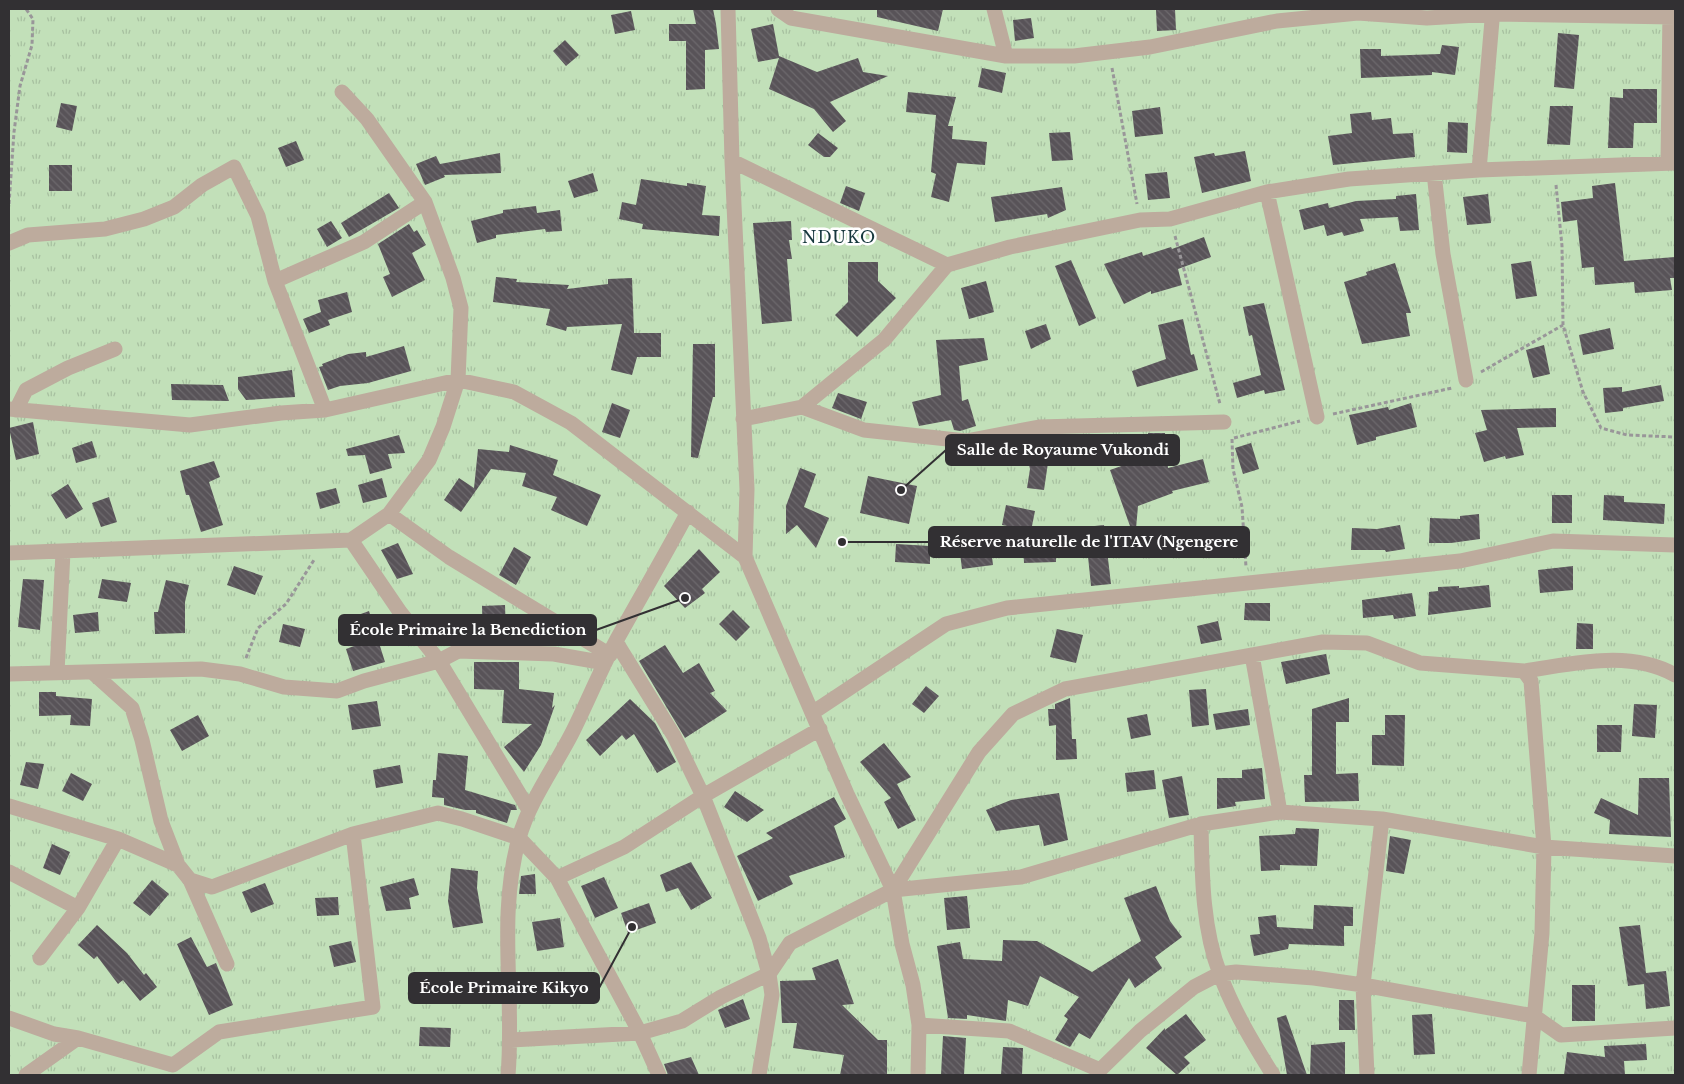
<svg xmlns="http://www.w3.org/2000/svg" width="1684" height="1084" font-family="'Libre Baskerville',serif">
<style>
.grass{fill:url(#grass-tufts)}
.building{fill:url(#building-back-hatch)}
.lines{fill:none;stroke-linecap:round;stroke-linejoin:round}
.path{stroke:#999699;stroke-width:3;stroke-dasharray:4 2.5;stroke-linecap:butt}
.minor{stroke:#bdab9d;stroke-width:15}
.labels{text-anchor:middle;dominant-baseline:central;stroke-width:5;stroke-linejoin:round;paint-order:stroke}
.quarter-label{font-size:16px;letter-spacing:1px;fill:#16373d;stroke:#fff}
.leader{fill:none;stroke:#323033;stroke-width:2}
.callout-dot{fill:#323033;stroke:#fff;stroke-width:2}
.callout{fill:#323033;stroke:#323033;stroke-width:2}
.callout-label{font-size:15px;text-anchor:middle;font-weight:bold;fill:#fff}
</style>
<defs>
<pattern id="grass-tufts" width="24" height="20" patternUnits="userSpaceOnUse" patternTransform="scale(1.25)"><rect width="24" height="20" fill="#c2e0b9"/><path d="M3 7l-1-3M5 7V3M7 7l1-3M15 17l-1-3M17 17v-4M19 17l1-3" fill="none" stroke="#a7c0a0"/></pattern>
<pattern id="building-back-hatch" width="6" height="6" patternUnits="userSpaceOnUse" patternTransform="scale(1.25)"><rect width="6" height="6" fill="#585358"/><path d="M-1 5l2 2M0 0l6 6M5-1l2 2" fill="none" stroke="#6d696d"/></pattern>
</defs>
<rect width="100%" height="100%" fill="#fefafe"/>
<path class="grass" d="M9 9H1675V1075H9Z"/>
<path class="building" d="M693 9H713L716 24 719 49 705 50V89L686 90V41H669V24H696Z
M877 9H943L938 31 877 17Z
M1175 9 1176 30 1157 31 1156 10Z
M631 11 635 30 615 34 611 15Z
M1031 18 1034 38 1015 41 1013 20Z
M773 24 779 56 817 72 858 58 863 72 888 76 830 102 846 121 833 132 814 109 769 89 779 58 758 62 751 29Z
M1558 33 1579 35 1574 89 1554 87Z
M565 40 579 55 566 66 553 51Z
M1442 45 1459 47 1455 75 1432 72V75L1361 78 1360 49H1381V56L1440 54Z
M982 68 1006 73 1002 93 978 87Z
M1623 89H1657V123H1634L1633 148H1608L1610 97 1623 98Z
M908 92 956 97 948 126H953L952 139 987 142 985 165 957 163 949 202 931 197 936 174 931 172 936 115 906 112Z
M61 103 77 106 72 131 56 127Z
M1550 106H1573L1570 145 1547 144Z
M1160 107 1163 134 1135 137 1132 111Z
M1371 112 1372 120 1391 118 1393 134 1413 133 1415 157 1333 165 1328 136 1352 133 1350 114Z
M1448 122 1468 123 1467 153 1447 152Z
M1070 132 1073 160 1052 161 1049 133Z
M818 133 838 148 830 157H824L808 145Z
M296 141 304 160 286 167 278 148Z
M1245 151 1251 181 1202 193 1194 157 1214 153 1215 156Z
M500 153 501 173 444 175 445 177 425 185 416 164 436 156 440 164Z
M49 165H72V191H49Z
M1167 172 1170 198 1148 200 1145 174Z
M593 173 598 191 574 198 568 181Z
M641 179 687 186V183L706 186 702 215 720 216 719 236 642 229 643 224 619 219 622 202 636 205Z
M1615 183 1624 261 1675 257V278H1670L1672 290 1635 293 1634 282 1595 285 1594 267 1582 268 1577 220 1563 222 1561 202 1593 198 1592 186Z
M846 186 865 193 859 211 840 203Z
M1062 187 1066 210 1048 218 1047 214 995 222 991 197Z
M389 193 399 208 349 237 341 223Z
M1416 194 1419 230 1400 231 1398 217 1360 219 1364 231 1344 236 1342 232 1327 236 1324 225 1304 230 1299 210 1328 203 1329 208 1356 201 1396 199V196Z
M1488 194 1491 223 1467 225 1463 197Z
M536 206 537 213 560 210 562 231 546 232 545 229 496 235V238L477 243 471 221 503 213V210Z
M331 221 342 238 327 247 317 229Z
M791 221 792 240H789L792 259H787L792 321 762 324 753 223Z
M409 224 414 232 417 230 426 245 412 253 425 280 392 297 383 277 390 274 378 244Z
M1204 237 1211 257 1178 269 1182 285 1151 294V291L1124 304 1104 264 1142 252 1143 256 1171 247 1172 249Z
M1071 260 1096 318 1079 326 1055 266Z
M1531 261 1537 296 1516 299 1511 264Z
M848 262H878V281L896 298 857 337 835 315 848 302Z
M1395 263 1411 313H1406L1410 336 1362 344 1344 282 1367 275 1366 272Z
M496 277 517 279 516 282 569 285 567 289 608 284V279L632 278 634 333H661V357H637L632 375 611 370 622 324 567 327 566 331 546 325 550 309 493 302Z
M986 281 994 312 969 319 961 288Z
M347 292 352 312 328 320 330 325 309 333 303 319 321 312 318 300Z
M1264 303 1285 390 1265 394 1264 390 1237 398 1233 383 1261 375 1252 335 1249 336 1243 307Z
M1183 319 1191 355 1194 354 1198 370 1137 387 1132 371 1166 359 1158 325Z
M1046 324 1051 339 1031 349 1025 331Z
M1610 328 1614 349 1583 355 1579 335Z
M984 338 988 360 959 366 962 401 968 399 976 426 960 431 954 430 951 420 919 426 912 402 941 395 936 340Z
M693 344H715V397H713L698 458 691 457Z
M1544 345 1550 374 1533 378 1526 350Z
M404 346 411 371 368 383 340 386 328 390 319 367 323 366 322 364 348 354 366 352V357Z
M292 370 295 397 246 400 238 389V377Z
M171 384 223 385 229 401 172 400Z
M1661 385 1664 401 1623 408V411L1605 413 1603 388 1622 387V392Z
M838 393 867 402 861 419 832 408Z
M612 403 630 410 620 438 602 432Z
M1411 403 1417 427 1376 437V440L1357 445 1349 415 1388 407 1389 410Z
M1556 408V427L1517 428 1524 455 1506 459 1505 456 1484 462 1475 433 1487 430 1481 410Z
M33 422 39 454 16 460 9 428Z
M1148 433H1165L1168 468 1203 459 1209 482 1172 491 1173 493 1138 506 1135 540 1110 470 1150 456Z
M399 435 405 453 388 454 392 468 370 474 365 455 348 456 346 449Z
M1089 435H1107L1112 450 1096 456Z
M92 441 97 457 76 463 72 448Z
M1251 443 1259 469 1243 474 1235 448Z
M510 445 558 460 553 475 601 495 587 526 551 510 557 497 522 486 526 473 491 469 461 512 444 500 459 478 474 488 478 449 509 452Z
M1049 456 1044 490 1027 488 1030 469 1028 461Z
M214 461 220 477 209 482 223 525 201 532 189 495H186L180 471Z
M800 468 816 474 804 507 829 518 816 548 797 525 786 534V506Z
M868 476 917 486 909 524 860 513Z
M382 478 387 497 363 503 358 485Z
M68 484 83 509 66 519 51 495Z
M336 488 340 503 320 509 316 493Z
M1552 495H1572V523H1552Z
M1604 495 1624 496V502L1665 504 1664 524 1603 520Z
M109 497 117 522 101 527 92 503Z
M1006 505 1035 511 1031 531 1002 525Z
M1479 514 1480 539 1451 543H1429L1430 518 1460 519V516Z
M1104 525 1111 584 1091 586 1085 527Z
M1400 525 1405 549 1386 552 1385 550H1351L1352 528 1377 529Z
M1056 540V562L1024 563 1023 541Z
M398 543 413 574 397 579 381 550Z
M896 544 930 546V564L895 562Z
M514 547 531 557 516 585 499 575Z
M699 549 720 572 702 589 705 593 685 608 664 586Z
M991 549 993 565 962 569 960 553Z
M234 566 263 576 255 595 227 585Z
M1573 566V590L1540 593 1538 570Z
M23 579 44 580 40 630 18 627Z
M102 579 131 583 127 602 98 598Z
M166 580 189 585 185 602V633L155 634 154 612H158Z
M1489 585 1491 607 1428 615 1429 592 1438 591V587L1459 586V588Z
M1412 593 1416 616 1394 619 1393 615 1363 618 1362 600Z
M1245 603H1270V621L1244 620Z
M505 605 506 635H519V644L483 642 482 606Z
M733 610 750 627 736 641 719 624Z
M369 611 385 662 353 671 346 649 354 646 344 624 351 621 350 618Z
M98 612 99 631 75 633 73 615Z
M1218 621 1222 640 1201 644 1197 626Z
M1577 623 1593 624V649H1576Z
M283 624 305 629 300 647 279 642Z
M1057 629 1083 635 1076 663 1050 657Z
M665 645 683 673 699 663 715 691 710 693 727 711 685 738 639 661Z
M1326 654 1330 674 1286 684 1281 662Z
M474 662H519V689L554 693 552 708 555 705 541 745 524 772 504 747 532 724 502 723 504 690 474 689Z
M926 686 939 696 924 713 912 704Z
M1206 689 1209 725 1192 727 1189 690Z
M39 692H56V696L92 699 90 726 70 725 71 715 39 716Z
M1070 698 1072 739H1076L1077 759 1056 760V725L1049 726 1048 709H1055V704Z
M1349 698V722H1336V774L1358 773 1359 801 1305 802 1304 775H1312V709Z
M630 699 655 723 676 762 657 773 634 734 626 740 622 735 600 756 586 740Z
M377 701 381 726 352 730 348 705Z
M1634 704 1657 705 1655 738 1632 736Z
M1248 709 1250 725 1216 730 1213 714Z
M1147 714 1151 735 1131 739 1127 718Z
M198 715 209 736 182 751 170 730Z
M1385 715H1405L1404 766 1372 765V735H1385Z
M1597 725H1622L1621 752H1597Z
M884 743 911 777 897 784 916 820 898 829 884 802 891 798 860 762Z
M438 753 468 756 465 790 515 805 517 810H511L507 823 476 813V810H465L444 805V798L432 797 433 780H436Z
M26 762 44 764 38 789 20 785Z
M400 765 403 783 376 788 373 770Z
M1262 768 1265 799 1235 802 1236 806 1217 809V778H1242V770Z
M1154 770 1156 789 1127 792 1125 773Z
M71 773 92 784 83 801 62 791Z
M1182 776 1189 815 1169 818 1162 780Z
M1639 778H1669L1671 837 1609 834 1610 820 1594 813 1601 798 1638 815Z
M735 791 764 810 747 822 724 807Z
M1059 793 1068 840 1044 846 1039 825 996 831 986 810 1011 800Z
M834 797 846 819 834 826 845 857 789 876 793 884 758 901 737 856 773 838 766 833Z
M1296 828 1319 829 1317 866 1280 865V870L1261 871 1259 836 1295 834Z
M1390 836 1411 840 1404 874 1386 871Z
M52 844 70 852 60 875 43 868Z
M691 862 712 898 691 910 678 888 666 892 660 875Z
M451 868 478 871 477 888 483 923 453 928 448 901Z
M535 874 536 894H519L521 876Z
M604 877 618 908 595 918 581 886Z
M414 878 419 895 409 898 411 909 386 911 380 887Z
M152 880 169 894 150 916 133 903Z
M265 883 274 904 251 913 242 892Z
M1156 886 1170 921 1182 937 1155 957 1162 968 1135 988 1129 978 1090 1039 1079 1033 1070 1047 1055 1040 1068 1019 1064 1016 1079 997 1040 976 1028 1006 1008 1000 1006 1021 967 1015V1019L948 1018 937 946 960 942 963 959 1002 961 1003 940 1037 941 1092 972 1141 941 1124 898Z
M967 896 970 928 947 930 944 898Z
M338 897 339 915 317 916 315 898Z
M649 903 656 923 628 933 621 913Z
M1314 905 1353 907V926H1344V946L1289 944 1288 949 1254 956 1250 935 1260 934 1258 917 1276 915 1277 927 1313 929Z
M560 918 564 947 537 951 532 922Z
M97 925 127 953 144 975 146 973 157 987 140 1001 123 980 118 984 97 956 94 959 78 945Z
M1640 925 1646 973 1666 971 1670 1006 1646 1009 1644 984 1628 986 1619 927Z
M191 937 207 967 216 963 233 1005 209 1015 177 944Z
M351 941 356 962 334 967 329 946Z
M838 959 854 1004 842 1005 878 1040H887V1075H840L844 1055 793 1048 797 1023H782L780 981 816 980 812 968Z
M578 981 596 983 594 1004 576 1002Z
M1572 985H1595V1021H1572Z
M743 999 750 1019 725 1028 718 1010Z
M1339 1000H1354L1355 1030H1339Z
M1186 1014 1206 1040 1184 1057 1190 1063 1177 1075 1146 1048 1165 1028V1030Z
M1432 1014 1435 1054 1414 1055 1412 1015Z
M1286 1015 1307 1075H1287L1277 1018Z
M420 1027 451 1028 450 1047 419 1046Z
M943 1036 966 1038 964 1075H941Z
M1345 1042V1075H1310L1311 1045Z
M1646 1044 1647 1060 1624 1061 1625 1075H1564L1567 1052 1605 1057 1604 1046Z
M1003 1047 1023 1048 1022 1075H1001Z
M691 1057 699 1075H668L664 1064Z"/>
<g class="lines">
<path class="path" d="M1112 68 1137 204
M1556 185 1562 246 1563 325 1583 392 1601 428 1627 435 1675 437
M9 204 14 132 20 86 32 45 33 19 26 9
M1175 236 1220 404
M1481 372 1563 325
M1333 414 1452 388
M1234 438 1300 421
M1232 439 1233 469 1242 507 1246 567
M246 658 258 628 286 604 314 560"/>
<path class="minor" d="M728 9 732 161 747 489 745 557 847 794 893 890 902 944 913 985 919 1025 918 1075
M778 9 791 18 1006 56H1074L1150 47 1277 21 1358 13 1427 18 1493 14 1675 17
M994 9 1006 56
M732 161 947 265
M1668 163 1670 9
M1479 170 1493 9
M1434 173 1443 254 1466 380
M1267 192 1317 417
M9 243 28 235 105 229 144 219 174 207 202 185 234 167 258 216 275 281 325 410
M275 281 364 242 425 202
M802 407 864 430 966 441 1039 427 1224 422
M9 409 190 425 281 413 325 410 458 380 514 392 571 423 745 557
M16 410 26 390 68 368 115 349
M743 419 802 407 884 340 947 265 1010 247 1140 220 1170 219 1267 192 1349 179 1479 170 1675 163
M389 514 449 557 610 655
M351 540 400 612 439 661 529 810
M9 553 351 540 389 514 429 460 443 427 458 380 461 308 453 278 425 202 367 119 342 92
M616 642 674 736 703 796 759 938 769 974 772 995 759 1075
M1252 655 1280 812
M92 672 132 708 142 740 161 821 178 865 190 880 212 887 353 834 438 813 462 819 519 838 557 878 640 1033 659 1075
M57 673 63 552
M9 674 201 669 240 674 284 687 337 691 364 681 439 661 458 651 554 654 605 663
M812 713 946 624 1007 608 1460 561 1553 541 1675 545
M9 806 118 839 178 865
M1201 824C1202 873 1202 928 1220 974 1233 1010 1253 1043 1273 1075
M9 872 78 908
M557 878 624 847 703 796 820 729
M190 880 227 964
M893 890 979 752 1013 714 1065 689 1323 642 1367 643 1420 663 1524 671
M40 958 78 908 118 839
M9 1018 54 1034 78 1038
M919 1025 1009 1031 1100 1070
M511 1040 640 1033 682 1021 721 997 769 974 790 943 893 890 1021 877 1201 824 1280 812 1382 819 1544 847 1675 856
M26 1075 78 1038 173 1065 219 1032 373 1007 353 834
M508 1075C515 995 497 918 519 838 530 800 554 768 572 733 587 703 600 671 616 641 640 598 665 555 688 512
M1099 1075 1100 1070 1140 1031 1194 987 1219 974 1236 972 1314 978 1363 985 1534 1016 1561 1035 1675 1028
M1367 1075 1363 985 1382 819
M1529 1075 1542 933 1544 847 1531 681 1524 671C1574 664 1629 649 1675 675"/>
</g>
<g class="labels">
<g class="quarter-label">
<text x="839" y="237">NDUKO</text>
</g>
</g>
<path class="leader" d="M901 490L946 450M842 542L929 542M685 598L596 630M632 927L599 988"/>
<g class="callout-dot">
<circle cx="901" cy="490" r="5"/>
<circle cx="842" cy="542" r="5"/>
<circle cx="685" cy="598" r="5"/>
<circle cx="632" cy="927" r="5"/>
</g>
<g class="callout">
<rect x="946" y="435" width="233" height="30" rx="5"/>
<rect x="929" y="527" width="320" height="30" rx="5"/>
<rect x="339" y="615" width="257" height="30" rx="5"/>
<rect x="409" y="973" width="190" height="30" rx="5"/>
</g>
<g class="callout-label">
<text x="1063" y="455">Salle de Royaume Vukondi</text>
<text x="1089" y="547">Réserve naturelle de l'ITAV (Ngengere</text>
<text x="468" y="635">École Primaire la Benediction</text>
<text x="504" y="993">École Primaire Kikyo</text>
</g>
<rect width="1684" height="1084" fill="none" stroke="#323033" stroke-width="20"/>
</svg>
